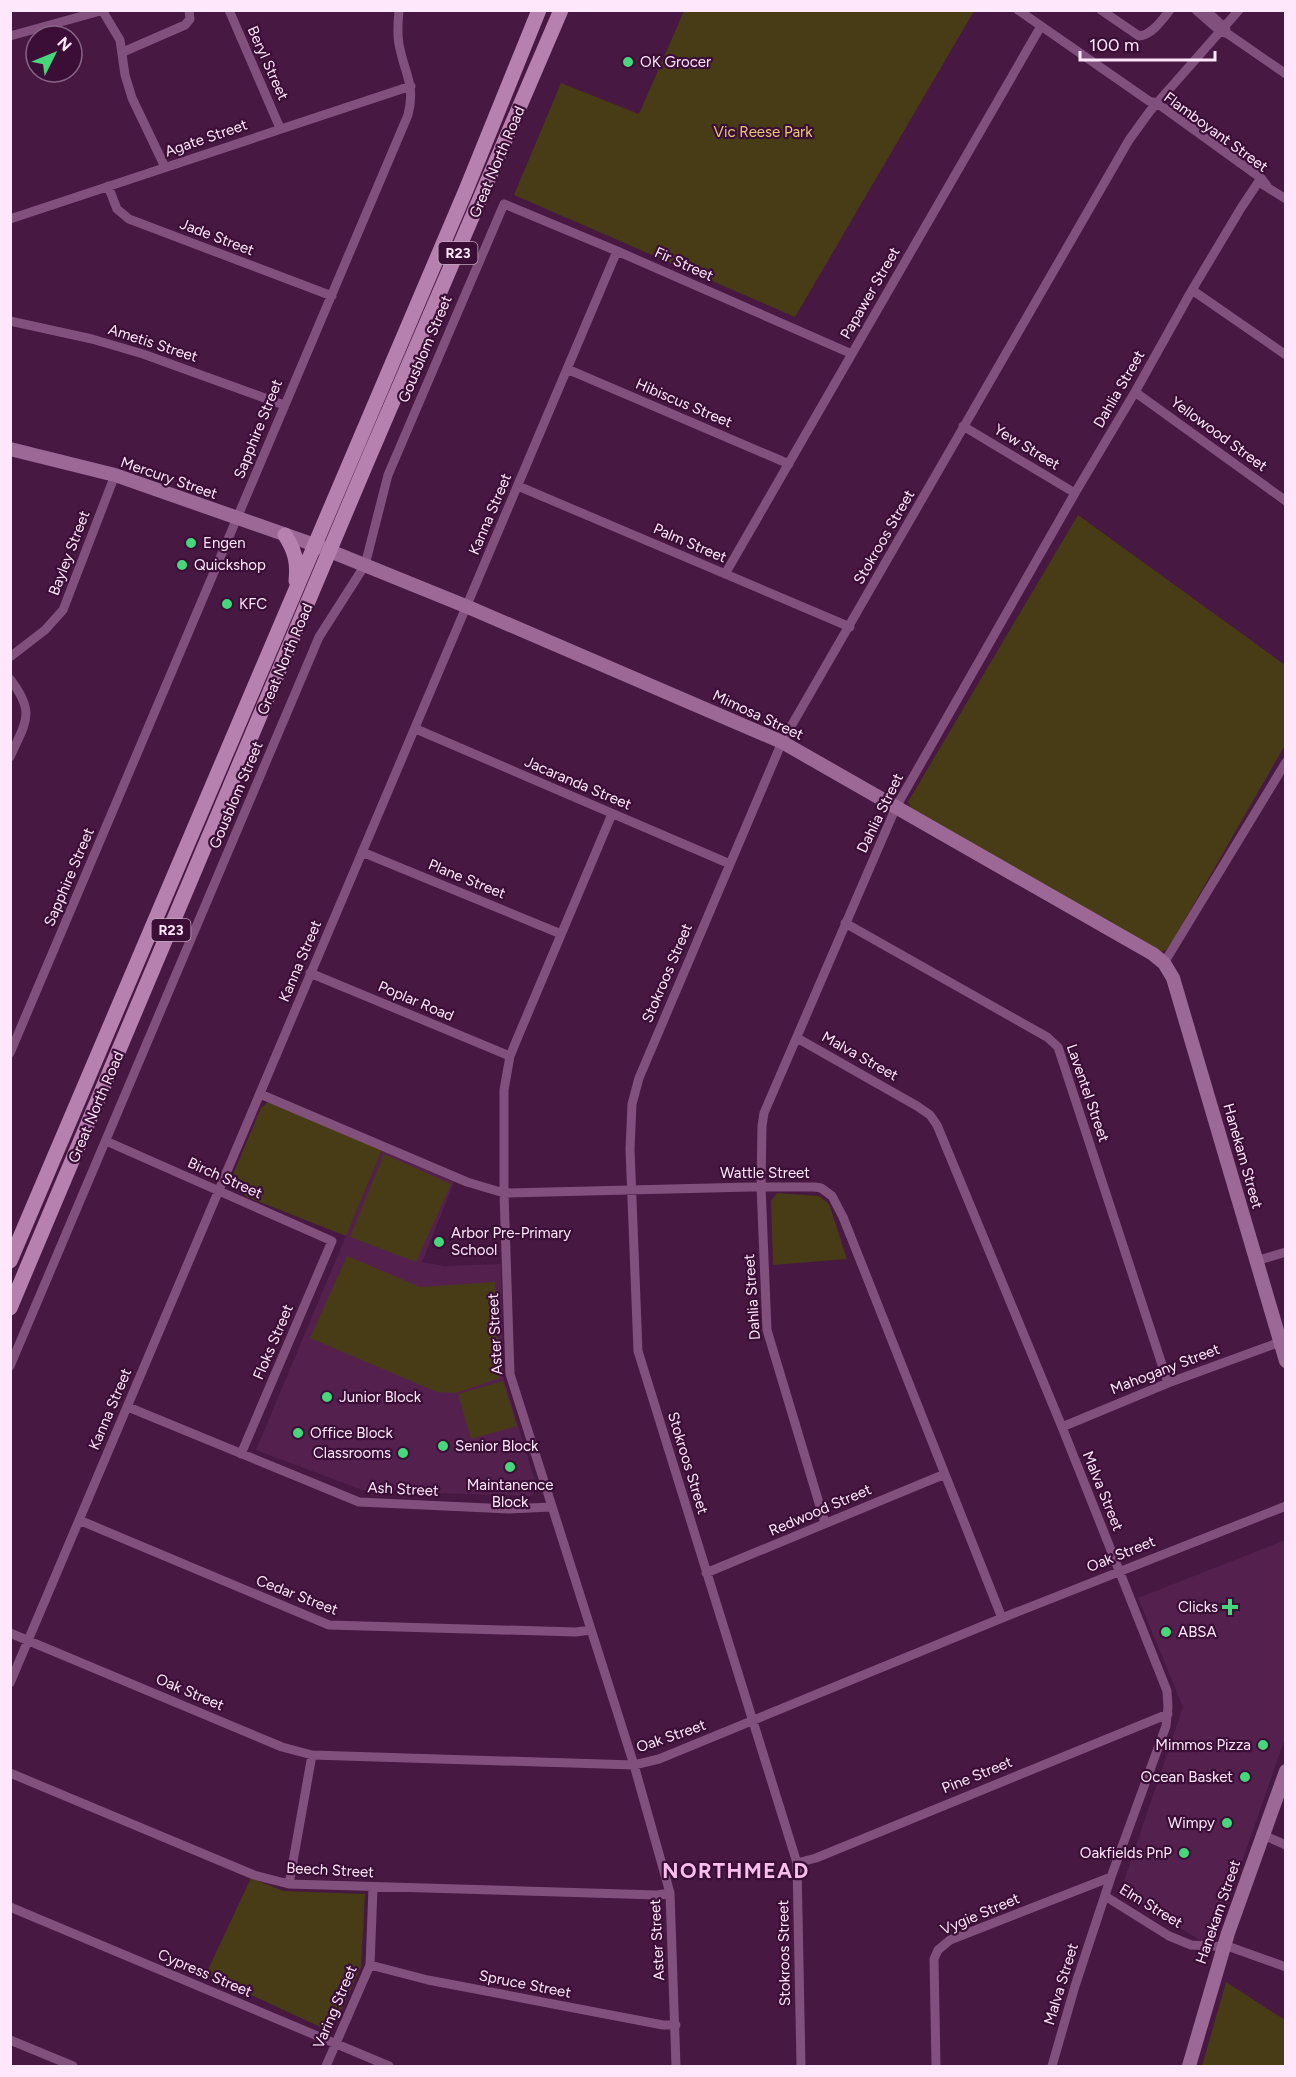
<svg xmlns="http://www.w3.org/2000/svg" width="1296" height="2077" font-family="Figtree,sans-serif">
<style>
.built{fill:#54214f}
.green{fill:#483c16}
.lines{fill:none;stroke-linecap:round;stroke-linejoin:round}
.street{stroke:#82507c;stroke-width:9}
.secondary{stroke:#9c6896;stroke-width:14}
.primary{stroke:#b681af;stroke-width:15}
.poi-dot{fill:#45d77a;stroke:#3b0e37;stroke-width:2}
.labels{text-anchor:middle;dominant-baseline:central;stroke-width:4.5;stroke-linejoin:round;paint-order:stroke}
.shield{fill:#3b0e37;stroke:#c4a6c0;stroke-width:1.5}
.shield-label{font-size:14px;font-weight:bold;fill:#fee7fa}
.poi-label{font-size:15px;fill:#fee7fa;stroke:#3b0e37;text-anchor:start}
.street-label{font-size:15px;fill:#fee7fa;stroke:#3b0e37}
.park-label{font-size:15px;fill:#e7ca72;stroke:#3b0e37}
.district-label{font-size:21px;font-weight:bold;letter-spacing:1.5px;fill:#f7beee;stroke:#3b0e37}
</style>
<rect width="100%" height="100%" fill="#461842"/>
<path class="built" d="M382 1150 454 1182 422 1262 444 1266 501 1264 503 1377 537 1487 531 1496 365 1491 256 1450Z
M1285 1540V1738L1212 1948 1121 1890 1183 1707 1138 1598Z"/>
<path class="green" d="M684 11H974L795 317 514 195 561 83 639 114Z
M1078 515 1285 665V745L1172 942 1166 950 1160 952 912 810 908 802Z
M268 1102 382 1150 346 1236 247 1197 237 1189 231 1179 261 1108Z
M384 1154 451 1184 416 1262 350 1237Z
M777 1193 819 1196 829 1204 847 1259 773 1265 771 1201Z
M347 1256 420 1287 495 1282 500 1378 456 1393 437 1392 310 1338Z
M503 1381 517 1426 471 1439 458 1394Z
M251 1878 283 1891 365 1894 361 1967 331 2032 206 1974Z
M1226 1982 1285 2020V2066H1202Z"/>
<g class="lines">
<path class="street" d="M102 10 120 40 125 75 132 98 165 167
M229 10 280 128
M1018 10 1149 101 1157 103 1261 178 1267 186
M1101 10 1139 36C1152 35 1162 20 1170 10
M1196 10 1220 31 1228 34 1286 74
M1206 10 1226 29
M10 36 104 10
M123 52 185 25 190 19 189 10
M1262 184 1286 199
M108 186 117 209 129 219 332 296
M10 219 411 86
M1192 290 1286 355
M10 321 92 339 143 354 284 405
M567 369 789 464
M1135 392 1286 501
M963 426 1075 493
M518 486 850 627
M725 574 1041 26
M10 657 45 630 63 610 115 475
M10 679C36 713 26 721 10 757
M416 729 730 864
M612 814 517 1039 510 1056 504 1090V1193L510 1374 634 1765 670 1893 676 2066
M362 852 561 934
M845 923 1047 1037 1058 1047 1168 1383
M1164 963 1286 762
M310 973 510 1056
M797 1038 917 1106 930 1115 937 1125 1062 1427 1167 1691 1168 1707 1166 1726 1111 1877 1075 1986 1052 2066
M10 1053 408 115C416 84 404 73 399 44 397 34 398 21 399 10
M260 1094 467 1182 504 1193 751 1187H815L821 1188 832 1196 843 1217 1002 1618
M106 1141 332 1241 241 1454
M1256 1261 1286 1252
M10 1366 319 637 365 565 388 475 504 204 617 251 852 354
M128 1407 359 1502 509 1509 551 1507
M1062 1427 1168 1383 1280 1342
M79 1520 329 1625 576 1632 590 1630
M825 1523 767 1330 761 1186 762 1126 764 1113 896 807 1075 493 1135 392 1192 290 1241 208 1261 178
M706 1573 945 1474
M10 1633 282 1747 312 1755 634 1765 659 1759 1002 1618 1286 1506
M10 1683 617 251
M10 1773 254 1875 289 1884 657 1895 670 1893
M1263 1835 1286 1845
M797 1863 816 1858 1168 1714
M289 1884 312 1755
M1105 1896 1169 1936 1191 1945 1230 1947 1286 1967
M10 1907 389 2066
M370 1965 428 1980 663 2025H676
M10 2040 73 2066
M326 2066 370 1965 373 1888
M801 2066 797 1863 638 1351 630 1149 632 1104 639 1078 782 742 1129 140 1150 111 1239 10
M936 2066 934 1959 938 1950 950 1940 1111 1877"/>
<path class="secondary" d="M10 449 115 475 315 545 468 607 782 742 1153 954 1164 963 1173 978 1286 1361
M1189 2066 1228 1933 1286 1771"/>
<path class="primary" d="M285 535C295 551 298 562 296 581
M10 1261 466 190 539 10
M10 1308 369 457 561 10"/>
</g>
<g class="poi-dot">
<circle cx="628" cy="62" r="6"/>
<circle cx="191" cy="543" r="6"/>
<circle cx="182" cy="565" r="6"/>
<circle cx="227" cy="604" r="6"/>
<circle cx="439" cy="1242" r="6"/>
<circle cx="327" cy="1397" r="6"/>
<circle cx="298" cy="1433" r="6"/>
<circle cx="443" cy="1446" r="6"/>
<circle cx="403" cy="1453" r="6"/>
<circle cx="510" cy="1467" r="6"/>
<path d="M1227 1598h6v6h6v6h-6v6h-6v-6h-6v-6h6z"/>
<circle cx="1166" cy="1632" r="6"/>
<circle cx="1263" cy="1745" r="6"/>
<circle cx="1245" cy="1777" r="6"/>
<circle cx="1227" cy="1823" r="6"/>
<circle cx="1184" cy="1853" r="6"/>
</g>
<g class="labels">
<g class="shield">
<rect x="438.5" y="242" width="39" height="22" rx="4.5"/>
<rect x="151.5" y="919" width="39" height="22" rx="4.5"/>
</g>
<g class="shield-label">
<text x="458" y="253">R23</text>
<text x="171" y="930">R23</text>
</g>
<g class="poi-label">
<text x="640" y="62">OK Grocer</text>
<text x="203" y="543">Engen</text>
<text x="194" y="565">Quickshop</text>
<text x="239" y="604">KFC</text>
<text x="451" y="1233">Arbor Pre-Primary<tspan x="451" dy="17">School</tspan></text>
<text x="339" y="1397">Junior Block</text>
<text x="310" y="1433">Office Block</text>
<text x="455" y="1446">Senior Block</text>
<text x="391" y="1453" text-anchor="end">Classrooms</text>
<text x="510" y="1485" text-anchor="middle">Maintanence<tspan x="510" dy="17">Block</tspan></text>
<text x="1218" y="1607" text-anchor="end">Clicks</text>
<text x="1178" y="1632">ABSA</text>
<text x="1251" y="1745" text-anchor="end">Mimmos Pizza</text>
<text x="1233" y="1777" text-anchor="end">Ocean Basket</text>
<text x="1215" y="1823" text-anchor="end">Wimpy</text>
<text x="1172" y="1853" text-anchor="end">Oakfields PnP</text>
</g>
<g class="street-label">
<text transform="translate(268 63) rotate(66)">Beryl Street</text>
<text transform="translate(1216 132) rotate(36)">Flamboyant Street</text>
<text transform="translate(206 138) rotate(-19)">Agate Street</text>
<text transform="translate(497 162) rotate(-67)">Great North Road</text>
<text transform="translate(217 237) rotate(21)">Jade Street</text>
<text transform="translate(684 264) rotate(24)">Fir Street</text>
<text transform="translate(870 293) rotate(-60)">Papawer Street</text>
<text transform="translate(153 343) rotate(18)">Ametis Street</text>
<text transform="translate(425 349) rotate(-67)">Gousblom Street</text>
<text transform="translate(1119 389) rotate(-60)">Dahlia Street</text>
<text transform="translate(684 403) rotate(23)">Hibiscus Street</text>
<text transform="translate(258 429) rotate(-68)">Sapphire Street</text>
<text transform="translate(1219 434) rotate(36)">Yellowood Street</text>
<text transform="translate(1027 447) rotate(31)">Yew Street</text>
<text transform="translate(169 478) rotate(19)">Mercury Street</text>
<text transform="translate(490 514) rotate(-67)">Kanna Street</text>
<text transform="translate(884 537) rotate(-60)">Stokroos Street</text>
<text transform="translate(690 543) rotate(23)">Palm Street</text>
<text transform="translate(69 553) rotate(-69)">Bayley Street</text>
<text transform="translate(285 659) rotate(-67)">Great North Road</text>
<text transform="translate(758 715) rotate(25)">Mimosa Street</text>
<text transform="translate(578 783) rotate(23)">Jacaranda Street</text>
<text transform="translate(236 795) rotate(-67)">Gousblom Street</text>
<text transform="translate(880 813) rotate(-64)">Dahlia Street</text>
<text transform="translate(69 877) rotate(-67)">Sapphire Street</text>
<text transform="translate(467 879) rotate(22)">Plane Street</text>
<text transform="translate(300 961) rotate(-67)">Kanna Street</text>
<text transform="translate(667 973) rotate(-67)">Stokroos Street</text>
<text transform="translate(416 1001) rotate(23)">Poplar Road</text>
<text transform="translate(860 1056) rotate(29)">Malva Street</text>
<text transform="translate(1088 1093) rotate(71)">Laventel Street</text>
<text transform="translate(96 1107) rotate(-67)">Great North Road</text>
<text transform="translate(1243 1156) rotate(74)">Hanekam Street</text>
<text x="765" y="1173">Wattle Street</text>
<text transform="translate(225 1178) rotate(24)">Birch Street</text>
<text transform="translate(752 1297) rotate(-94)">Dahlia Street</text>
<text transform="translate(495 1334) rotate(-93)">Aster Street</text>
<text transform="translate(273 1342) rotate(-67)">Floks Street</text>
<text transform="translate(1165 1369) rotate(-21)">Mahogany Street</text>
<text transform="translate(110 1409) rotate(-67)">Kanna Street</text>
<text transform="translate(688 1463) rotate(73)">Stokroos Street</text>
<text transform="translate(403 1489) rotate(3)">Ash Street</text>
<text transform="translate(1103 1491) rotate(68)">Malva Street</text>
<text transform="translate(820 1510) rotate(-23)">Redwood Street</text>
<text transform="translate(1121 1554) rotate(-22)">Oak Street</text>
<text transform="translate(297 1595) rotate(21)">Cedar Street</text>
<text transform="translate(190 1692) rotate(23)">Oak Street</text>
<text transform="translate(671 1736) rotate(-19)">Oak Street</text>
<text transform="translate(977 1775) rotate(-22)">Pine Street</text>
<text transform="translate(330 1870) rotate(3)">Beech Street</text>
<text transform="translate(1151 1906) rotate(31)">Elm Street</text>
<text transform="translate(1218 1912) rotate(-71)">Hanekam Street</text>
<text transform="translate(980 1914) rotate(-23)">Vygie Street</text>
<text transform="translate(657 1940) rotate(-93)">Aster Street</text>
<text transform="translate(784 1953) rotate(-91)">Stokroos Street</text>
<text transform="translate(205 1973) rotate(23)">Cypress Street</text>
<text transform="translate(525 1984) rotate(11)">Spruce Street</text>
<text transform="translate(1061 1984) rotate(-73)">Malva Street</text>
<text transform="translate(335 2007) rotate(-67)">Varing Street</text>
</g>
<g class="park-label">
<text x="763" y="132">Vic Reese Park</text>
</g>
<g class="district-label">
<text x="736" y="1870">NORTHMEAD</text>
</g>
</g>
<rect width="1296" height="2077" fill="none" stroke="#fee7fa" stroke-width="24"/>
<g transform="translate(54 54) rotate(47)"><circle r="28" fill="#3b0e37" stroke="#896585" stroke-width="1.5"/>
<path d="M0-4.5L10 22L0 15L-10 22Z" fill="#45d77a"/>
<text y="-9" font-size="16" font-weight="bold" text-anchor="middle" fill="#fee7fa">N</text>
</g>
<path d="M1080 51v9h135v-9" fill="none" stroke="#fee7fa" stroke-width="3"/>
<text x="1089" y="51" font-size="18" fill="#fee7fa" stroke="#3b0e37" stroke-width="4.5" paint-order="stroke">100 m</text>
</svg>
